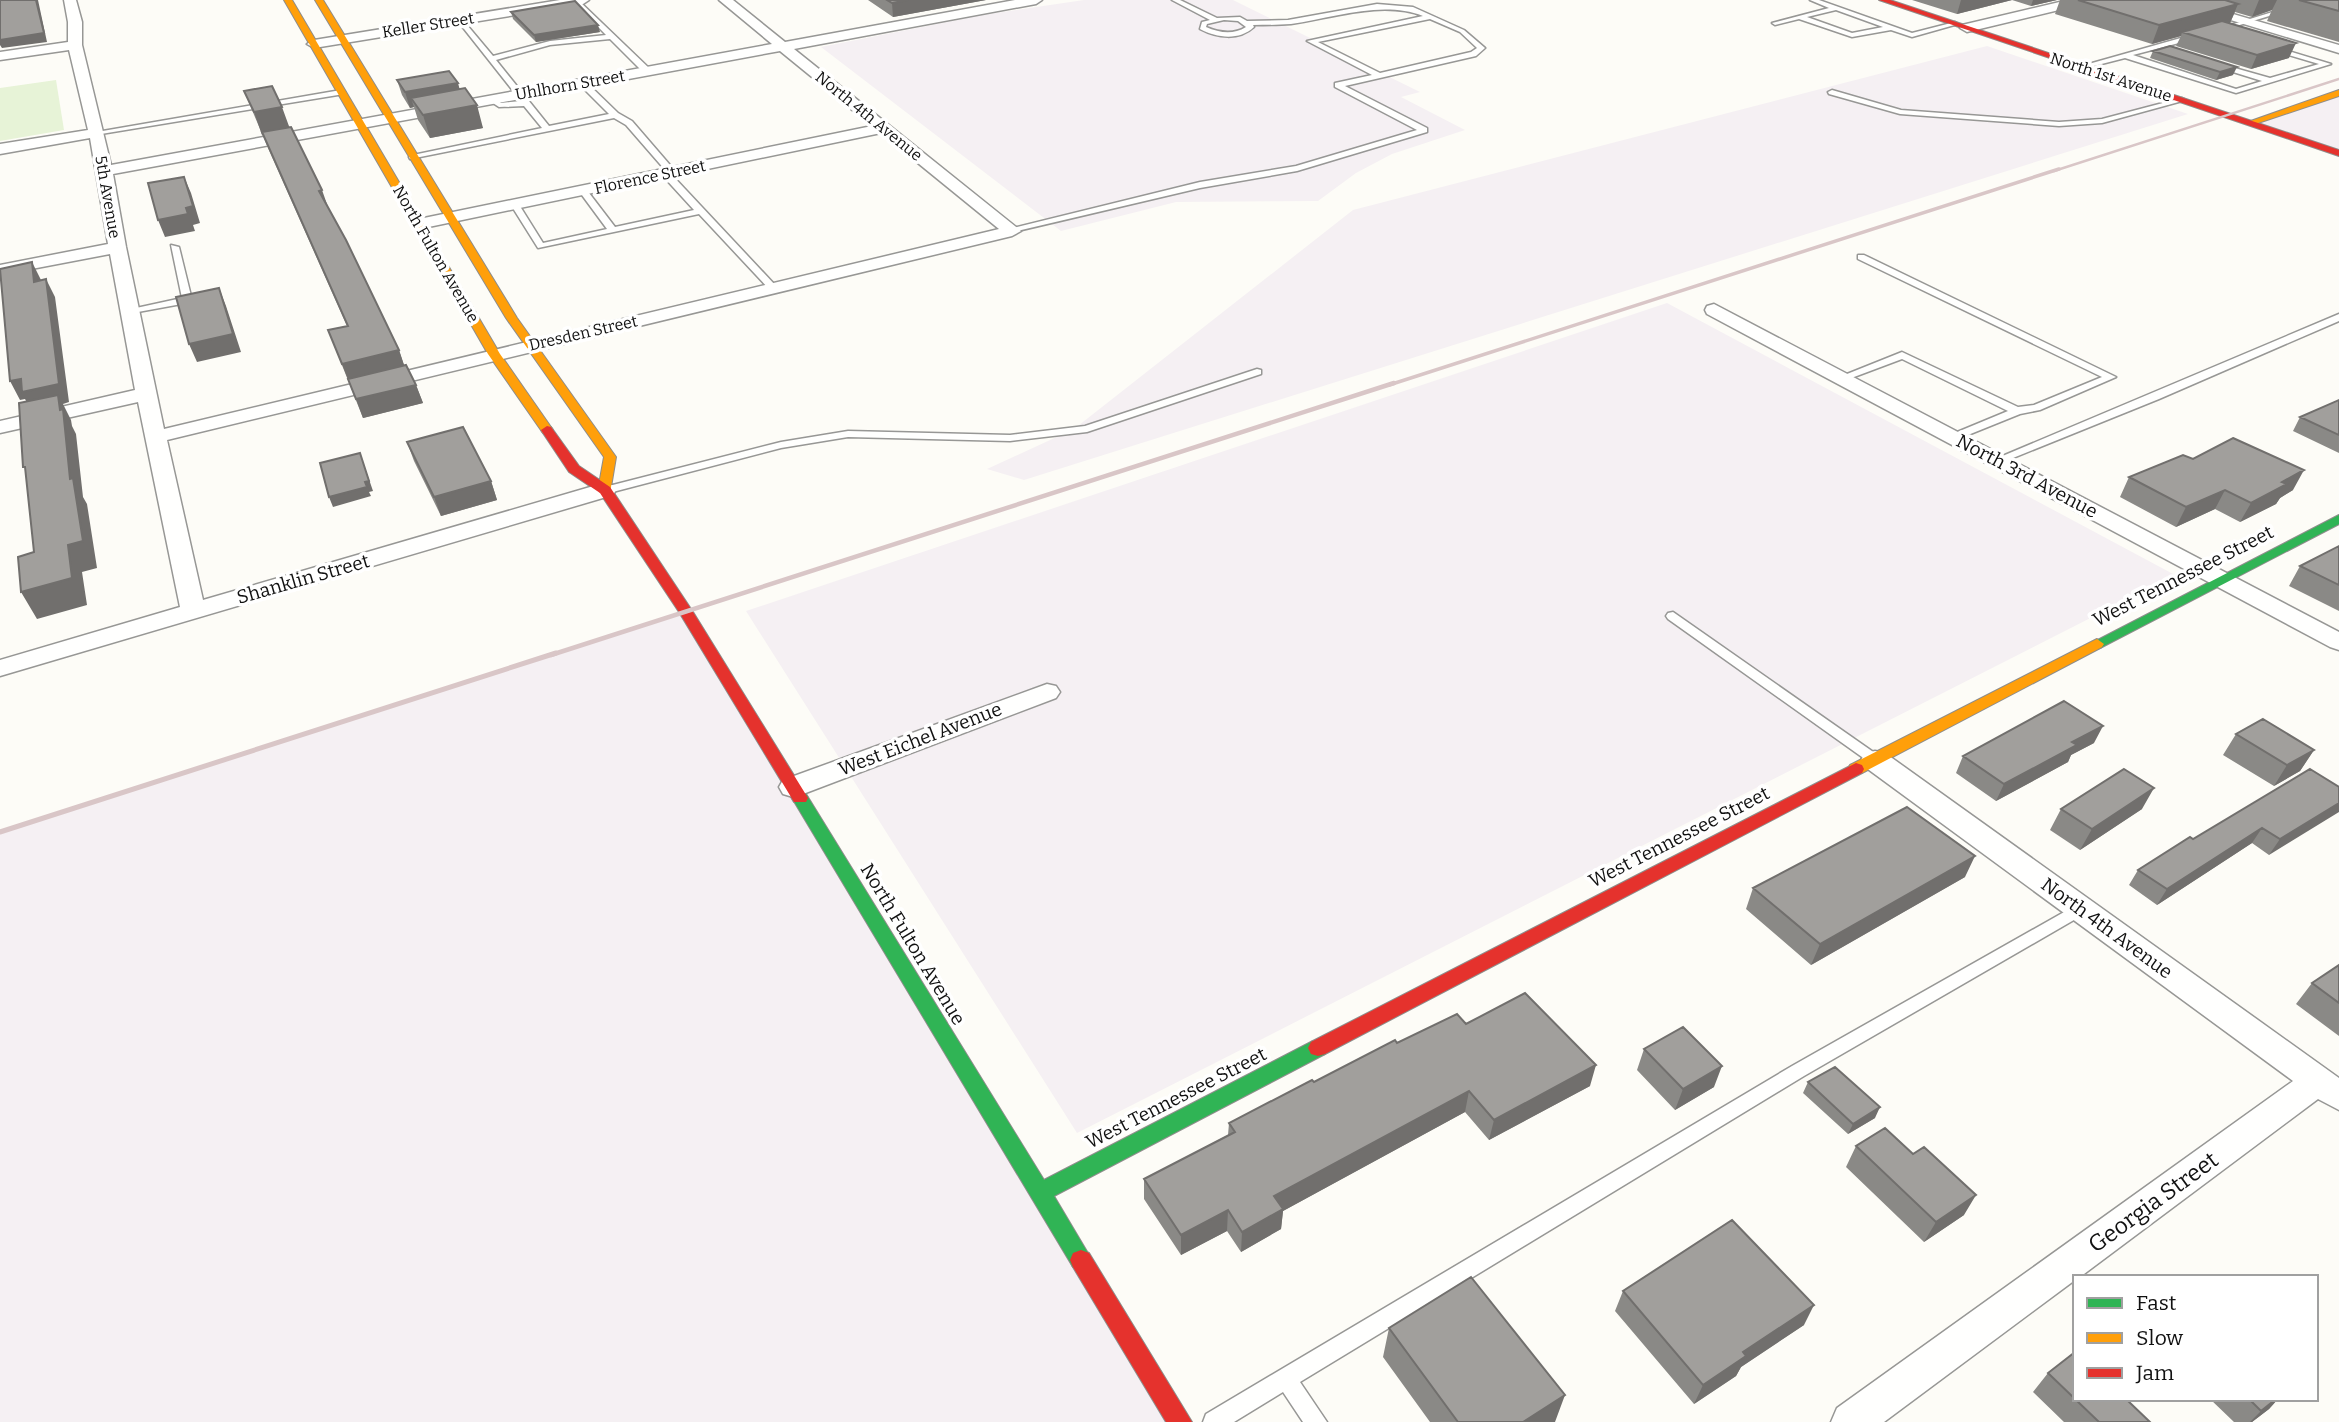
<svg xmlns="http://www.w3.org/2000/svg" width="2339" height="1422" font-family="Bitter,serif">
<style>
.industrial{fill:#f5f0f3}
.green{fill:#e7f3d7}
.lines{fill:none;stroke-linecap:round;stroke-linejoin:round}
.lane-casing{stroke:#979795;stroke-width:3}
.street-casing{stroke:#979795;stroke-width:3}
.fast-casing{stroke:#8e8d8b;stroke-width:2}
.slow-casing{stroke:#8e8d8b;stroke-width:2}
.jam-casing{stroke:#8e8d8b;stroke-width:2}
.lane{fill:#fffffe;fill-rule:evenodd}
.street{fill:#fffffe;fill-rule:evenodd}
.fast{fill:#30b455;fill-rule:evenodd}
.slow{fill:#ff9f0a;fill-rule:evenodd}
.jam{fill:#e5322d;fill-rule:evenodd}
.rail-far3{stroke:#d9c6c7;stroke-width:2.5}
.rail-far2{stroke:#d9c6c7;stroke-width:3.5}
.rail-far1{stroke:#d9c6c7;stroke-width:4.5}
.rail{stroke:#d9c6c7;stroke-width:5}
.wall{fill:#8a8986}
.shaded-wall{fill:#716f6d}
.building{fill:#a19f9c;stroke:#716f6d;stroke-width:2}
.labels{text-anchor:middle;dominant-baseline:central;stroke-width:7;stroke-linejoin:round;paint-order:stroke}
.far-street-label{font-size:16px;fill:#111;stroke:#fff}
.street-label{font-size:19px;fill:#111;stroke:#fff}
.near-street-label{font-size:23px;fill:#111;stroke:#fff}
</style>
<rect width="100%" height="100%" fill="#fdfcf7"/>
<path class="industrial" d="M1084 0H1233L1420 92 1401 97 1465 130 1392 154 1356 173 1318 201 1176 202 1061 231 821 47 982 15Z
M1987 46 2188 114 1024 480 987 469 1074 429 1353 210Z
M2339 94V153L2249 123Z
M1667 303 2175 575 1077 1133 746 611Z
M686 612 1180 1422H0V833Z"/>
<path class="green" d="M56 80 64 130 0 141V88Z"/>
<g class="lines">
<defs>
<path id="lane" d="M572 0H578L650 69V73H644L610 39 550 45 496 60 549 126 609 114 578 83 585 81 618 113 632 121 676 172 671 174 776 286V290H770L699 214 538 248 511 205 512 203H518L543 243 607 229 579 191 583 188 586 189 615 227 694 210 662 175V171H666L626 125 614 118 410 159 409 157 413 155 542 128 524 106 499 107 490 101V97H493L501 103 521 101 457 20 462 19 493 56 550 41 606 35Z
M1172 0H1180L1217 18 1240 17 1247 21 1288 20 1377 4 1413 7 1464 30 1485 48 1476 56 1345 86 1427 128V132L1297 171 1200 188 1009 233V229L1200 182 1296 166 1417 130 1335 87V83L1372 75 1307 41 1423 16C1382 0 1333 18 1291 24 1278 25 1265 25 1253 25L1254 27C1239 41 1217 38 1200 29L1202 22 1210 20ZM1430 19 1460 32 1477 48 1471 52 1380 73 1318 42ZM1224 20 1238 21 1246 27C1233 35 1220 33 1206 27L1207 24Z
M1810 0H1819L1912 33 1955 22 1958 24 1912 37 1891 30 1852 37 1799 19 1775 25 1772 23 1829 8ZM1836 10 1883 27 1852 33 1807 17Z
M2312 0H2322L2220 31 2214 30Z
M2195 34 2198 38 2133 55 2236 89 2262 81 2217 67V63L2270 78 2319 64 2272 50V46L2331 64 2236 93 2125 58 2082 69 2078 67Z
M341 90 345 92 344 94 95 135 91 133Z
M1832 90 1901 110 2059 122 2102 119 2182 98 2186 100 2102 123 2059 126 1900 114 1829 94 1828 92Z
M171 245 179 247 192 300 187 303 127 314V310L182 298Z
M1858 255H1864L2116 377 2040 410 2020 414 1958 439H1950V435L2008 411 1902 359 1846 380 1842 381 1837 378 1902 352 2018 407 2034 405 2102 377 1858 259Z
M2339 314V321L2159 399 2003 462H1995L1993 460Z
M1257 369 1261 370V374L1087 432 1010 441 848 437 781 448 605 494 599 490 601 488 781 442 848 431 1010 435 1085 426Z
M1673 612 1879 756 1881 759 1879 762H1869L1668 619 1666 616 1668 613Z
M2080 903 2086 905 2088 909 2086 913 1804 1076 1300 1382 1327 1422H1303L1283 1392 1234 1422H1203L1206 1414 1792 1066Z"/>
<path id="street" d="M64 0H76L82 22V45L111 165 772 44 719 0H733L785 42 1015 0H1042L1036 4 794 49 1021 231 1012 236 167 440 203 600 597 485H613L616 490 613 495 0 676V660L180 607 138 402 0 433V421L135 390 110 254 0 275V265L108 244 90 138 0 154V144L88 130 69 50 0 60V52L68 42V22ZM780 51 872 126 419 219 411 224 419 229 881 133 999 229 164 429 126 247 113 174Z
M560 0H589L583 4 314 48 307 44 314 40Z
M2068 0H2090L2088 3 1967 32 1960 28 1962 25Z
M2165 0H2185L2339 45V53Z
M1714 304 2339 632V650L2330 647 1707 314 1705 310 1707 306Z
M1047 684 1056 686 1060 692 1056 698 803 794 793 797 783 794 779 787 783 780Z
M1875 751 1885 753 2339 1078V1110L2318 1099 2080 1277H2075V1280L1884 1422H1831L1837 1408 2293 1081 1865 767 1861 760 1865 753Z"/>
<path id="fast" d="M2339 515V524L2102 647 2097 649 2090 644Z
M800 792 806 794 1044 1180 1311 1042 1318 1040 1325 1042 1328 1048 1325 1054 1054 1196 1092 1260 1089 1267 1081 1270 1073 1267 792 798 794 794Z"/>
<path id="slow" d="M284 0H292L500 354 553 430 551 433H543L488 354Z
M315 0H323L517 318 616 457 610 493H600L598 490 604 457 506 318Z
M2339 90V96L2252 125 2245 123Z
M2097 639 2104 644 2102 647 1862 773H1850L1848 769 1850 765Z"/>
<path id="jam" d="M1879 0H1890L2339 150V156Z
M547 426 551 427 579 466 610 487 693 612 808 798 806 802H794L679 612 600 493 569 472 541 430Z
M1856 763 1862 765 1864 769 1862 773 1325 1054 1318 1056 1311 1054 1308 1048 1311 1042Z
M1081 1250 1089 1253 1192 1422H1166L1073 1267 1070 1260 1073 1253Z"/>
</defs>
<use href="#lane" class="lane-casing"/>
<use href="#street" class="street-casing"/>
<use href="#fast" class="fast-casing"/>
<use href="#slow" class="slow-casing"/>
<use href="#jam" class="jam-casing"/>
<use href="#lane" class="lane"/>
<use href="#street" class="street"/>
<use href="#fast" class="fast"/>
<use href="#slow" class="slow"/>
<use href="#jam" class="jam"/>
<path class="rail-far3" d="M2054 171 2339 79"/>
<path class="rail-far2" d="M1389 385 2059 169"/>
<path class="rail-far1" d="M551 655 1394 383"/>
<path class="rail" d="M0 832 556 653"/>
</g>
<path class="wall" d="M868 0H986L893 17Z
M1912 0H2057L2031 6 2012 0 1957 14Z
M2060 0H2339V42L2267 21 2272 10 2252 17 2235 12 2230 23H2228L2289 58 2251 69 2176 46 2181 36 2152 44 2055 14Z
M511 12 600 32 536 42 513 19Z
M2153 51 2233 75 2216 80 2150 58Z
M397 80 459 89 483 128 430 138 418 120 414 107 410 108 402 95Z
M244 91 290 127 328 207 399 350 404 365 416 385 423 403 363 418 328 330 347 326 268 148Z
M2339 400V453L2293 431 2300 417Z
M407 442 491 481 497 500 441 516 414 461Z
M2129 477 2293 490 2280 498 2276 504 2240 522 2215 509 2176 527 2120 497Z
M2339 546V611L2289 586 2300 566Z
M2236 734 2314 750 2300 771 2274 786 2223 755Z
M2094 743 2071 755 2068 762 1996 801 1956 773 1963 756Z
M2339 787 2269 855 2252 843 2157 905 2129 885 2138 870Z
M2061 809H2142L2080 850 2050 830Z
M1965 877 1811 965 1746 909 1753 888Z
M2339 965V1036L2296 1004 2312 983Z
M1466 1024 1590 1086 1489 1140 1465 1112 1283 1211 1281 1229 1241 1252 1227 1231 1181 1255 1144 1199V1179L1228 1135 1229 1123 1314 1082 1397 1043Z
M1644 1049 1714 1087 1675 1110 1637 1070Z
M1808 1082 1875 1118 1848 1134 1803 1093Z
M1856 1146 1964 1215 1924 1242 1846 1167Z
M1623 1291 1804 1325 1741 1367 1736 1376 1694 1404 1615 1311Z
M1389 1328 1555 1422H1430L1383 1357Z
M2048 1373 2150 1422H2064L2033 1392Z
M2210 1399H2278L2269 1409 2252 1422H2234Z"/>
<path class="shaded-wall" d="M36 0H38L47 42 2 48 0 45V40Z
M908 0H986L893 17 892 3Z
M1961 0H2012L1957 14Z
M2033 0H2057L2031 6Z
M2259 0H2277L2272 10 2252 17Z
M2238 4 2230 23 2189 34 2182 32 2181 36 2152 44 2159 25Z
M598 25 600 32 536 42 534 35Z
M2296 43 2289 58 2251 69 2257 55Z
M2237 67 2233 75 2216 80 2220 72Z
M458 83 462 98H411L414 107 410 108 405 92Z
M477 105 483 128 430 138 423 115Z
M282 107 290 129 262 135 254 112Z
M184 177 191 193 200 223 193 225 195 231 165 237 158 220 186 208Z
M322 190 328 207 319 191Z
M32 262 41 280 43 299 34 282Z
M46 279 55 297 69 402 63 404 71 420 72 426 76 434 83 497 87 504 97 568 82 572 87 605 37 619 21 592 72 578 32 411 25 399 20 400 10 381 21 379Z
M219 288 226 306 241 352 197 362 189 344Z
M399 350 405 368 349 382 342 364Z
M416 385 423 403 363 418 356 399Z
M360 453 373 491 369 492 371 496 333 507 329 497 365 482Z
M2304 470 2293 490 2280 498 2276 504 2240 522 2251 503 2282 482Z
M491 481 497 500 441 516 434 497Z
M2225 490 2215 509 2176 527 2186 507Z
M2103 726 2094 743 2071 755 2068 762 1996 801 2004 784 2072 742Z
M2314 750 2300 771 2274 786 2287 765Z
M2154 788 2142 809 2080 850 2092 829Z
M2339 803V812L2269 855 2280 839Z
M2262 828 2252 843 2157 905 2167 889Z
M1975 856 1965 877 1811 965 1820 944Z
M1596 1065 1590 1086 1489 1140 1494 1120Z
M1722 1066 1714 1087 1675 1110 1683 1089Z
M1469 1091 1465 1112 1283 1211 1281 1229 1241 1252 1242 1232 1274 1196Z
M1880 1107 1875 1118 1848 1134 1853 1124Z
M1976 1195 1964 1215 1924 1242 1936 1222Z
M1228 1210 1227 1231 1181 1255V1235Z
M1814 1305 1804 1325 1741 1367 1736 1376 1694 1404 1703 1385 1743 1352Z
M1565 1395 1555 1422H1523Z
M2276 1399H2278L2269 1409 2252 1422H2250L2261 1411Z"/>
<path class="building" d="M0 0H36L44 33 0 40Z
M887 0H908L892 3Z
M2078 0H2225L2238 4 2159 25Z
M2299 0H2339V11Z
M575 1 598 25 534 35 511 12Z
M2222 21 2296 43 2257 55 2182 32Z
M2170 46 2237 67 2220 72 2153 51Z
M449 71 458 83 405 92 397 80Z
M272 86 282 107 254 112 244 91Z
M465 88 477 105 423 115 411 98Z
M291 127 322 190 319 191 346 240 399 350 342 364 328 330 348 326 262 132Z
M184 177 193 206 186 208 188 214 158 220 148 183Z
M32 262 34 282 46 279 59 384 22 392 21 379 10 381 0 269Z
M219 288 233 334 189 344 176 297Z
M406 365 416 385 356 399 348 379Z
M58 395 60 410 63 409 70 479 73 478 83 541 68 545 72 578 21 592 18 557 34 552 25 467H23L19 403Z
M2339 400V435L2300 417Z
M463 427 491 481 434 497 407 442Z
M2233 438 2304 470 2282 482 2287 484 2251 503 2225 490 2186 507 2129 477 2183 455 2193 459Z
M360 453 369 481 365 482 367 487 329 497 320 463Z
M2339 546V585L2300 566Z
M2064 701 2103 726 2072 742 2077 745 2004 784 1963 756Z
M2263 719 2314 750 2287 765 2236 734Z
M2124 769 2154 788 2092 829 2061 809Z
M2310 769 2339 787V803L2280 839 2262 828 2167 889 2138 870 2190 837 2193 839Z
M1907 807 1975 856 1820 944 1753 888Z
M2339 965V1003L2312 983Z
M1525 993 1596 1065 1494 1120 1469 1091 1274 1196 1283 1209 1242 1232 1228 1210 1181 1235 1144 1179 1235 1132 1229 1123 1312 1080 1314 1082 1395 1040 1397 1043 1457 1014 1466 1024Z
M1683 1027 1722 1066 1683 1089 1644 1049Z
M1835 1067 1880 1107 1853 1124 1808 1082Z
M1885 1128 1913 1154 1924 1147 1976 1195 1936 1222 1856 1146Z
M1732 1220 1814 1305 1743 1352 1746 1356 1703 1385 1623 1291Z
M1471 1277 1565 1395 1523 1422H1458L1389 1328Z
M2075 1352V1399L2048 1373Z
M2075 1399H2126L2150 1422H2099Z
M2249 1399H2276L2261 1411Z"/>
<g class="labels">
<g class="far-street-label">
<text transform="translate(428 25) rotate(-9)">Keller Street</text>
<text transform="translate(2111 77) rotate(18)">North 1st Avenue</text>
<text transform="translate(570 85) rotate(-10)">Uhlhorn Street</text>
<text transform="translate(869 116) rotate(39)">North 4th Avenue</text>
<text transform="translate(650 177) rotate(-12)">Florence Street</text>
<text transform="translate(108 197) rotate(80)">5th Avenue</text>
<text transform="translate(436 254) rotate(60)">North Fulton Avenue</text>
<text transform="translate(583 333) rotate(-13)">Dresden Street</text>
</g>
<g class="street-label">
<text transform="translate(2027 476) rotate(28)">North 3rd Avenue</text>
<text transform="translate(2183 576) rotate(-27)">West Tennessee Street</text>
<text transform="translate(303 579) rotate(-16)">Shanklin Street</text>
<text transform="translate(920 739) rotate(-21)">West Eichel Avenue</text>
<text transform="translate(1679 837) rotate(-27)">West Tennessee Street</text>
<text transform="translate(2107 928) rotate(36)">North 4th Avenue</text>
<text transform="translate(913 944) rotate(59)">North Fulton Avenue</text>
<text transform="translate(1176 1098) rotate(-27)">West Tennessee Street</text>
</g>
<g class="near-street-label">
<text transform="translate(2153 1202) rotate(-36)">Georgia Street</text>
</g>
</g>
<rect x="2073" y="1275" width="245" height="126" fill="#ffffff" stroke="#a0a0a0" stroke-width="2"/>
<rect x="2087" y="1298" width="35" height="10" fill="#30b455" stroke="#a0a0a0" stroke-width="2"/>
<text x="2136" y="1310" font-size="21" fill="#111111">Fast</text>
<rect x="2087" y="1333" width="35" height="10" fill="#ff9f0a" stroke="#a0a0a0" stroke-width="2"/>
<text x="2136" y="1345" font-size="21" fill="#111111">Slow</text>
<rect x="2087" y="1368" width="35" height="10" fill="#e5322d" stroke="#a0a0a0" stroke-width="2"/>
<text x="2136" y="1380" font-size="21" fill="#111111">Jam</text>
</svg>
